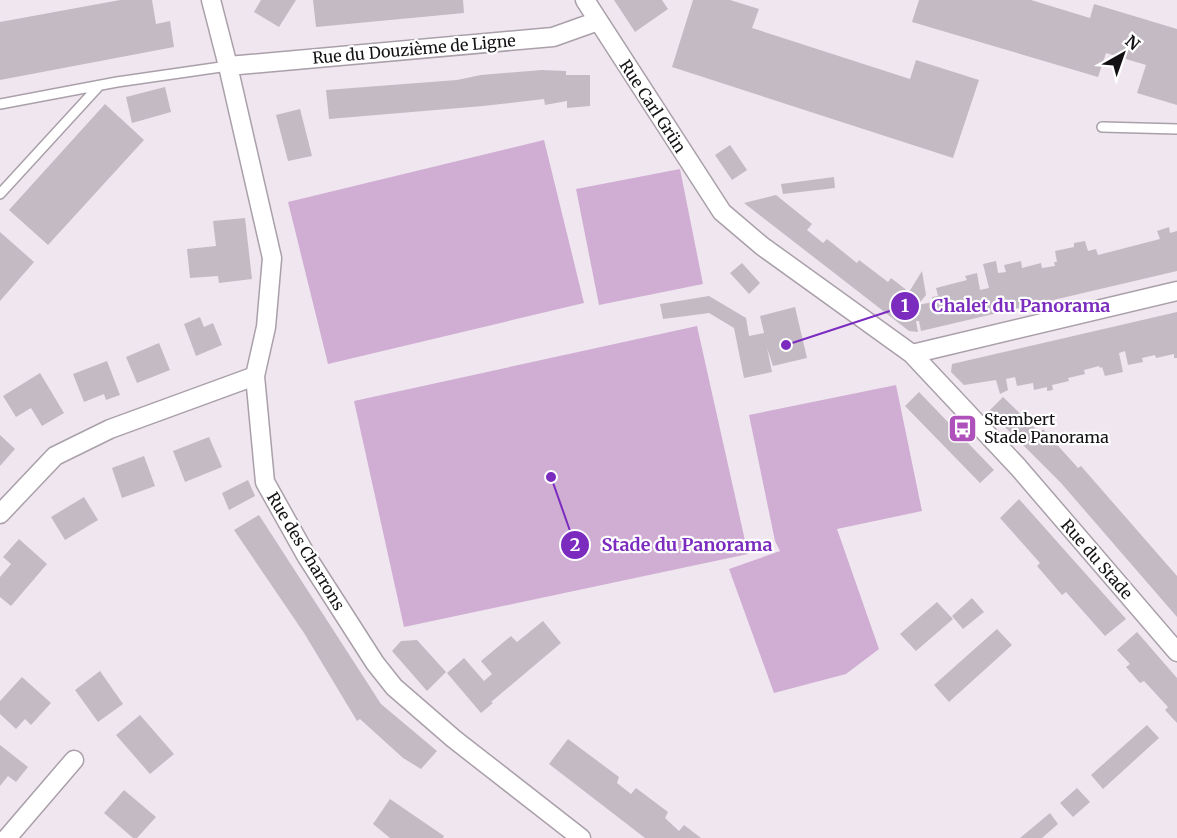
<svg xmlns="http://www.w3.org/2000/svg" width="1177" height="838" font-family="Merriweather,serif">
<style>
.green{fill:#d0aed3}
.building{fill:#c3bac4}
.lines{fill:none;stroke-linecap:round;stroke-linejoin:round}
.lane-casing{stroke:#a9a0a9;stroke-width:12}
.street-casing{stroke:#a9a0a9;stroke-width:21}
.lane{stroke:#fff;stroke-width:9}
.street{stroke:#fff;stroke-width:18}
.labels{text-anchor:middle;dominant-baseline:central;stroke-width:4.5;stroke-linejoin:round;paint-order:stroke}
.street-label{font-size:16px;fill:#141114;stroke:#fff}
.poi-label{font-size:16px;fill:#141114;stroke:#fff;text-anchor:start}
.leader{fill:none;stroke:#7b2cbf;stroke-width:2}
.callout-dot{fill:#7b2cbf;stroke:#fff;stroke-width:2}
.mark-label{font-size:18px;text-anchor:middle;font-weight:bold;fill:#fff}
.callout-label{font-size:18px;text-anchor:middle;font-weight:bold;fill:#7b2cbf;stroke:#fff;stroke-width:4.5;stroke-linejoin:round;paint-order:stroke}
</style>
<rect width="100%" height="100%" fill="#f0e6f0"/>
<path class="green" d="M544 140 584 303 328 364 288 202Z
M680 169 703 284 599 305 576 189Z
M697 326 748 554 404 627 354 401Z
M896 385 922 511 837 529 879 649 846 674 774 693 729 569 780 551 775 541 749 415Z"/>
<path class="building" d="M120 0H152L156 24 170 21 174 47 0 80V22Z
M261 0H296L279 27 254 12Z
M313 0H463L464 13 316 27Z
M614 0H662L668 9 635 32Z
M693 0H730L759 9 752 28 910 79 916 60 979 80 953 158 672 67Z
M919 0H1031L1090 18 1094 4 1177 29V105L1137 93 1146 65 1106 53 1098 77 912 22Z
M542 70 566 71V75H590V106L567 108V101L545 105 544 99 483 106 329 119 326 90 457 80 481 75Z
M165 87 171 112 132 123 126 97Z
M105 104 144 140 48 245 9 210Z
M300 109 312 156 288 161 276 115Z
M730 145 747 170 732 180 715 155Z
M834 177 835 188 783 194 781 184Z
M776 195 812 224 807 230 823 243 827 239 857 263 859 260 888 282 891 278 909 292 922 271 926 295 918 305 933 302 932 297 938 296 936 288 967 280 965 276 977 273 980 290 989 288 983 264 996 261 998 273 1006 272 1004 265 1021 261 1022 268 1041 263 1042 268 1055 266 1054 262H1057L1055 251 1074 247V243L1085 241 1088 251 1096 249 1098 255 1160 239 1157 231 1169 227 1170 233 1177 231V271L921 331 919 321H916L918 332 909 331 744 203Z
M245 218 252 279 219 283 218 276 190 278 187 249 216 246 213 221Z
M0 232 34 262 0 301Z
M742 263 760 283 749 294 730 273Z
M709 296 746 318 749 336 764 333 760 316 795 307 807 358 773 366 767 348 772 372 744 378 734 328 709 313 663 319 660 304Z
M1177 312V358H1174V354L1156 358 1155 355 1142 358 1143 362 1128 365 1125 351 1119 353 1123 372 1105 376 1102 367 1100 368 1099 366 1084 370 1085 374 1068 378 1069 381 1052 385 1053 390 1047 391V387L1034 390 1033 383 1017 386 1015 377 1006 379 1008 390 1000 394 996 380 964 385 951 372 952 364Z
M200 317 204 327 213 323 222 345 196 356 184 324Z
M159 343 170 370 137 383 126 357Z
M107 361 120 395 106 400 104 394 84 402 73 374Z
M40 373 64 413 42 426 31 408 16 417 3 396Z
M919 392 994 470 980 483 905 406Z
M1003 397 1040 433 1043 429 1078 468 1081 466 1177 576V617L1061 483 989 411Z
M0 435 15 449 0 466Z
M209 437 222 467 185 482 173 451Z
M144 456 155 486 122 498 112 468Z
M248 480 255 496 229 510 222 493Z
M84 497 98 520 65 540 51 517Z
M1019 499 1126 619 1105 636 1066 592 1062 595 1037 566 1040 563 1000 518Z
M259 515 381 704 437 751 421 769 403 758 360 719 357 721 304 633 234 530Z
M19 539 47 564 11 606 0 597V577L11 564 3 557Z
M972 598 984 612 963 629 952 616Z
M937 602 953 619 916 651 900 634Z
M543 621 561 643 491 702 493 703 481 713 447 673 464 658 484 681 492 674 481 661 511 636 517 642Z
M997 629 1012 645 949 702 934 685Z
M1137 632 1177 678V723L1165 710 1168 707 1144 681 1140 683 1126 667 1130 664 1117 650Z
M417 640 446 672 427 691 392 651 401 641Z
M100 671 123 704 98 722 75 690Z
M22 677 51 703 31 725 25 719 16 729 0 714V701Z
M140 715 174 754 150 774 116 735Z
M1147 725 1159 738 1103 789 1091 775Z
M568 739 619 777 617 783 631 794 636 788 668 812 665 818 679 831 684 825 701 838H645L549 764Z
M0 745 28 767 16 782 8 776 0 786Z
M1077 788 1090 802 1073 817 1060 803Z
M124 790 156 817 137 838H133L104 813Z
M390 799 444 836 443 838H390L373 824Z
M1050 813 1058 824 1042 838H1020Z"/>
<g class="lines">
<defs>
<path id="lane" d="M0 104 117 82 228 66
M1102 127 1177 129
M0 194 99 86"/>
<path id="street" d="M211 0 228 66 272 258 266 327 255 376 265 482 307 557 375 663 394 687 454 739 581 838
M585 0 722 212 762 246 912 354 1018 467 1177 652
M228 66 553 37 598 21
M912 354 1177 291
M0 514 55 456 110 429 255 376
M7 838 74 760"/>
</defs>
<use href="#lane" class="lane-casing"/>
<use href="#street" class="street-casing"/>
<use href="#lane" class="lane"/>
<use href="#street" class="street"/>
</g>
<defs>
<symbol id="bus-square" viewBox="-11 -11 22 22"><rect x="-9" y="-9" width="18" height="18" rx="4" fill="#af51ba" stroke="#fff"/><path d="M-5-6H5V4H4V6H2V4H-2V6H-4V4H-5ZM-3.5-4V0h7V-4ZM-3.5 1.2v1.5H-2V1.2ZM2 1.2v1.5H3.5V1.2Z" fill="#fff"/></symbol>
</defs>
<g fill-rule="evenodd">
<use href="#bus-square" x="946" y="412" width="33" height="33"/>
</g>
<g class="labels">
<g class="street-label">
<text transform="translate(414 49) rotate(-5)">Rue du Douzième de Ligne</text>
<text transform="translate(653 106) rotate(57)">Rue Carl Grün</text>
<text transform="translate(306 551) rotate(59)">Rue des Charrons</text>
<text transform="translate(1097 559) rotate(49)">Rue du Stade</text>
</g>
<g class="poi-label">
<text x="984" y="419">Stembert<tspan x="984" dy="18">Stade Panorama</tspan></text>
</g>
</g>
<path class="leader" d="M786 345L905 306M551 477L575 545"/>
<g class="callout-dot">
<circle cx="786" cy="345" r="6"/>
<circle cx="551" cy="477" r="6"/>
<circle cx="905" cy="306" r="15"/>
<circle cx="575" cy="545" r="15"/>
</g>
<g class="mark-label">
<text x="905" y="312">1</text>
<text x="575" y="551">2</text>
</g>
<g class="callout-label">
<text x="1021" y="312">Chalet du Panorama</text>
<text x="687" y="551">Stade du Panorama</text>
</g>
<g transform="translate(1123 54) rotate(40)" stroke="#ffffff" stroke-width="4.5" paint-order="stroke">
<path d="M0-4.5L10 22L0 15L-10 22Z" fill="#141114"/>
<text y="-9" font-size="16" font-weight="bold" text-anchor="middle" fill="#141114">N</text>
</g>
</svg>
